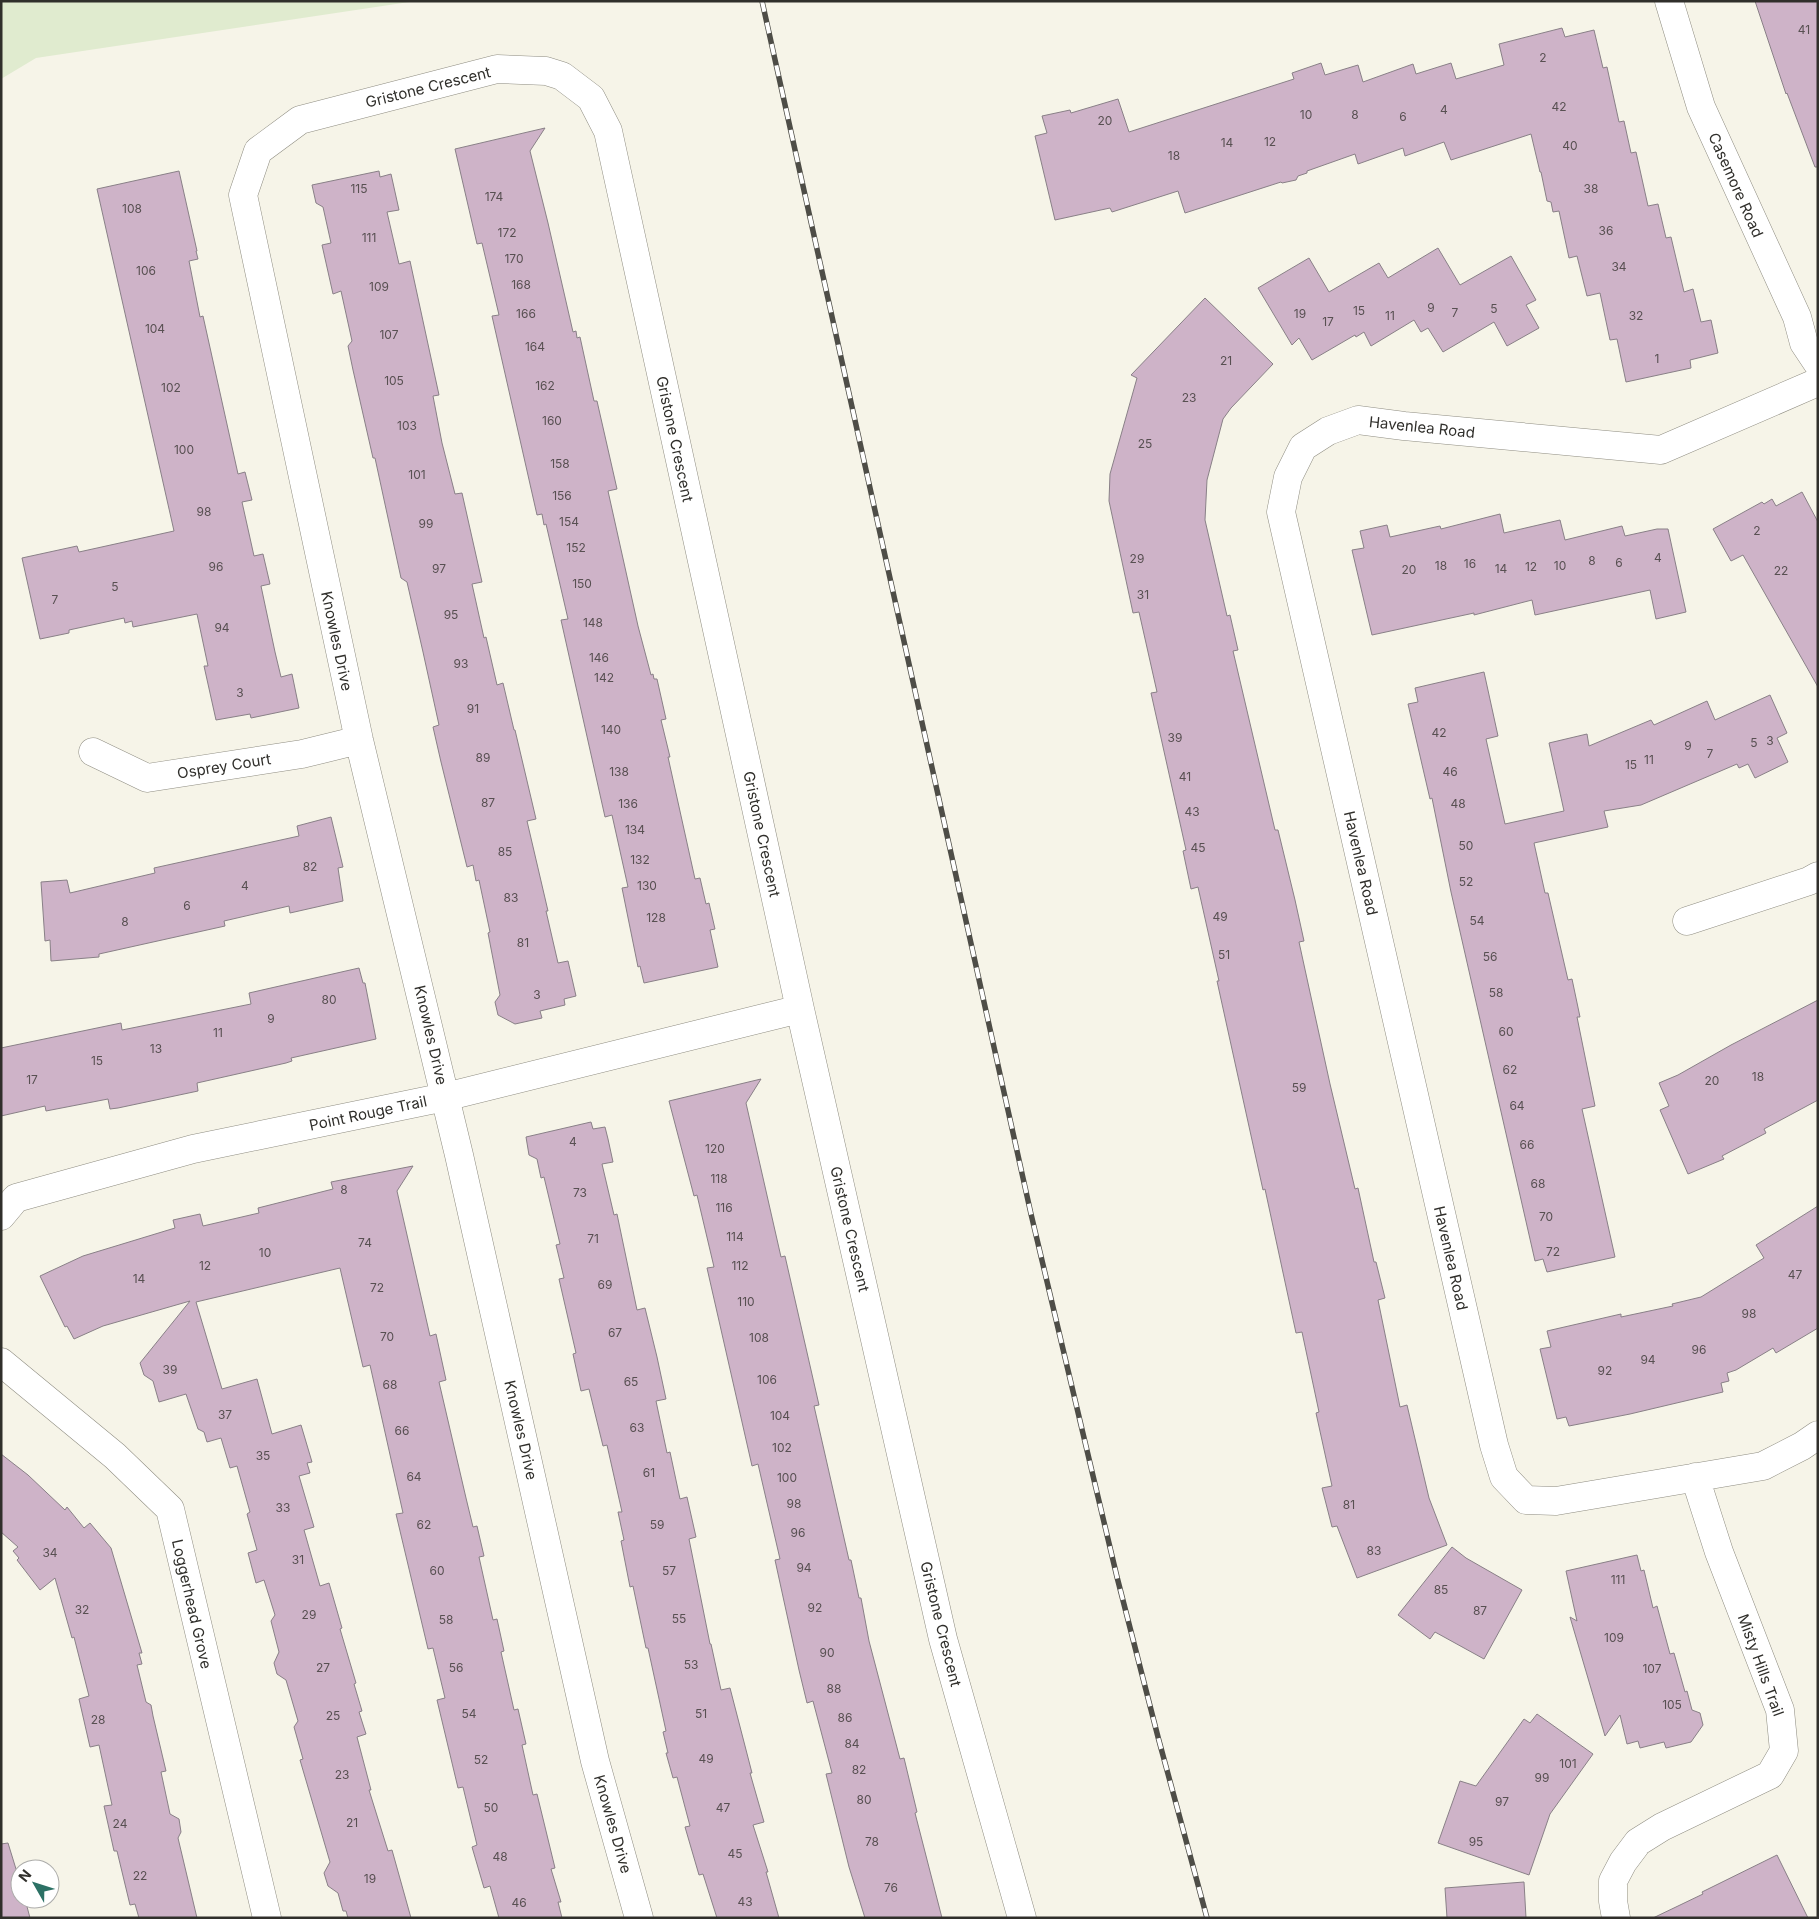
<svg xmlns="http://www.w3.org/2000/svg" width="1819" height="1919" font-family="Inter,sans-serif">
<style>
.green{fill:#e0ebcf}
.building{fill:#ceb3c8;stroke:#898087}
.lines{fill:none;stroke-linecap:round;stroke-linejoin:round}
.street-casing{stroke:#8f8d82;stroke-width:29}
.street{stroke:#fff;stroke-width:28}
.rail-casing{stroke:#4e4d47;stroke-width:5.5}
.rail{stroke:#fff;stroke-width:4;stroke-dasharray:11;stroke-linecap:butt}
.labels{text-anchor:middle;dominant-baseline:central;stroke-width:4;stroke-linejoin:round;paint-order:stroke}
.number-label{font-size:12px;fill:#585052}
.street-label{font-size:15px;fill:#302f2b;stroke:#fff}
</style>
<rect width="100%" height="100%" fill="#f6f4e8"/>
<path class="green" d="M1 1H416L36 58 1 79Z"/>
<path class="building" d="M1755 1H1818V167H1815L1787 93 1786 94Z
M1562 28 1565 37 1594 30 1603 68 1607 67 1619 122 1624 121 1631 153 1636 152 1648 206 1658 204 1666 238 1671 237 1684 292 1693 289 1701 322 1711 320 1718 353 1690 360 1691 368 1626 382 1617 339 1610 340 1600 293 1587 296 1577 256 1569 258 1559 211 1553 212 1551 202 1547 201 1541 172H1540L1531 134 1451 160 1444 142 1405 156 1403 148 1358 164 1355 154 1307 171V173L1298 176 1296 180 1282 183 1281 182 1185 213 1178 191 1112 212 1110 208 1055 220 1035 136 1047 133 1042 116 1070 110 1071 113 1118 99 1129 132 1294 79 1292 73 1321 63 1325 75 1358 65 1363 82 1413 64 1416 74 1451 63 1456 79 1504 65 1499 44Z
M545 128 530 151 548 223 573 332 576 331 577 338 580 337 594 401H597L617 489 608 491 638 626 651 675 653 674 654 679H657L666 719 661 720 670 757H668L695 879 700 878 706 904 709 903 715 929 710 930 718 967 644 983 640 966 638 967 622 888 628 887 612 815 605 817 561 620 568 619 546 524 544 525 542 514 537 515 492 316 499 315 482 243 477 244 455 149Z
M179 171 197 251H196L198 259 189 261 200 317 203 316 238 474 245 472 252 500 242 502 254 556 263 554 270 584 261 586 275 652 281 677 292 674 299 708 251 718 250 714 216 720 204 666H208L197 614 133 627 132 621 125 623 124 618 69 630V633L40 639 22 558 77 546 79 552 174 531 97 189Z
M379 171 380 177 391 174 399 210 387 212 399 264 410 261 439 395 433 396 442 443 455 494 462 493 482 582 472 584 484 638 486 637 497 685 503 683 514 730H515L536 819 527 821 548 911H546L558 963 568 961 576 996 564 999 565 1005 540 1011 542 1018 515 1024 498 1015 495 1002 500 995 488 933 490 932 479 880 476 881 473 865 467 867 441 762 433 727 439 725 423 652 407 582 401 578 375 458H373L353 370 348 346 352 341 341 291 333 294 322 245 331 243 323 207 316 203 312 185Z
M1438 248 1460 285 1511 256 1536 300 1526 305 1539 328 1507 346 1494 322 1443 352 1428 328 1421 332 1414 320 1371 346 1364 332 1356 337 1355 335 1312 360 1299 338 1292 345 1258 288 1309 258 1329 292 1379 263 1388 278Z
M1205 298 1273 364 1231 408 1223 419 1207 480 1205 520 1227 616 1230 615 1238 650 1233 651 1275 830H1278L1295 900 1304 941 1299 942 1330 1084 1355 1189 1358 1188 1374 1262H1376L1385 1298 1378 1300 1400 1407 1407 1405 1429 1498 1447 1545 1357 1578 1337 1526 1332 1527 1322 1488 1332 1486 1316 1413 1319 1412 1302 1332 1296 1333 1265 1189 1263 1190 1217 981H1219L1198 887 1191 889 1183 851 1186 850 1151 693 1157 692 1139 612 1133 613 1109 501 1110 474 1137 378 1131 375Z
M1802 492 1818 522V687L1743 555 1731 561 1713 529 1762 502 1764 504 1772 499 1776 506Z
M1500 514 1504 533 1560 520 1565 540 1622 526 1625 536 1657 529H1668L1686 612 1656 619 1650 590 1535 615 1532 600 1474 615V613L1372 635 1352 550 1364 548 1360 531 1387 525 1390 537 1440 526 1441 529Z
M1484 672 1498 736 1486 739 1505 824 1564 811 1549 743 1587 734 1589 746 1651 720 1654 725 1707 701 1715 720 1770 695 1787 733 1777 738 1788 762 1755 778 1748 764 1739 768 1737 764 1641 805 1604 811 1608 827 1534 843 1545 893H1548L1568 980 1572 979 1580 1017H1577L1595 1106 1582 1109 1615 1257 1547 1272 1543 1259 1535 1261 1451 892 1432 798 1430 799 1408 704 1418 702 1415 688Z
M331 817 343 867 338 868 343 901 290 913 289 906 224 921 225 926 99 954V957L51 961 50 940 45 941 41 882 67 880 70 893 155 873 154 868 299 836 297 826Z
M359 968 363 983H365L376 1039 291 1058 292 1061 286 1063 197 1083 198 1091 118 1108 110 1109 108 1099 46 1111 45 1106 1 1116V1048L121 1023 122 1030 251 1004 249 993Z
M1818 1000V1100L1764 1129 1766 1133 1722 1156 1724 1159 1688 1174 1660 1110 1669 1106 1659 1083 1678 1075 1731 1045Z
M761 1079 746 1103 781 1257 785 1256 819 1405 814 1406 849 1560H851L859 1598H861L869 1641 900 1759 904 1758 917 1812 915 1813 942 1918H865L849 1867 826 1774 832 1773 813 1701 807 1703 799 1670 775 1560 780 1559 758 1464 752 1466 707 1268 714 1267 697 1195 694 1196 669 1101Z
M591 1122 593 1129 605 1127 608 1139 613 1162 602 1164 614 1215 617 1214 637 1310 645 1308 657 1357 666 1399 656 1401 667 1453 670 1452 680 1499 687 1497 696 1537 689 1539 710 1644H711L721 1690 730 1688 752 1773H750L764 1822 753 1825 768 1872H766L779 1918H717L703 1874 699 1875 685 1827 690 1826 677 1777 673 1778 666 1753H668L663 1732 666 1731 648 1648H646L633 1586 630 1587 621 1541 624 1540 618 1512H622L607 1445 603 1446 589 1389 581 1391 573 1354 576 1353 559 1279 564 1278 556 1245 560 1244 544 1177 541 1178 537 1159 529 1155 526 1137Z
M413 1166 397 1191 430 1336 436 1334 446 1380 439 1382 466 1498 473 1527 477 1526 484 1556 479 1557 493 1620 497 1619 504 1651 501 1652 514 1710 518 1709 526 1744 522 1745 533 1795 537 1794 555 1868 551 1869 561 1902H558L562 1918H499L490 1886 484 1888 472 1847 477 1845 463 1787 458 1788 437 1700 445 1698 433 1648 428 1649 396 1514 403 1513 370 1365 363 1367 340 1268 196 1302 222 1389 257 1379 272 1434 301 1425 312 1462 307 1463 310 1473 299 1476 314 1527 304 1530 320 1586 329 1583 342 1628 340 1629 356 1683 354 1684 362 1711 359 1712 366 1734 357 1737 371 1790H369L388 1851 392 1850 411 1918H348L346 1911H343L338 1893 328 1886 324 1873 330 1862 300 1760 303 1759 294 1727 298 1721 286 1680 277 1674 274 1663 279 1652 271 1621 275 1615 264 1580 256 1583 248 1553 257 1550 247 1514 250 1512 237 1466 230 1468 221 1438 207 1442 204 1432 198 1429 186 1394 159 1402 153 1381 144 1375 140 1363 190 1301 103 1326 74 1339 67 1326 65 1327 40 1276 83 1256 175 1228 173 1220 200 1214 203 1226 259 1213 258 1208 333 1189 331 1182Z
M1818 1206V1328L1776 1353 1773 1348 1736 1370 1727 1373 1729 1381 1721 1383 1723 1392 1630 1414 1569 1426 1566 1417 1557 1419 1540 1349 1551 1347 1547 1331 1621 1314V1317L1673 1306 1672 1304 1701 1297 1764 1258 1756 1245Z
M1 1454 28 1475 65 1510 67 1507 84 1528 90 1523 111 1548 142 1653H139L142 1664 137 1665 146 1702 151 1705 153 1716 166 1771 161 1772 170 1814 179 1819 181 1832 178 1838 197 1918H139L135 1904 130 1905 117 1851H114L104 1806 112 1805 99 1745 90 1747 79 1699 89 1696 74 1637 72 1638 55 1578 40 1590 17 1560 19 1558 13 1551 18 1547 1 1532Z
M1452 1547 1466 1558 1522 1590 1484 1659 1435 1632 1430 1639 1398 1615Z
M1637 1555 1641 1571 1644 1570 1653 1608 1657 1606 1670 1654 1674 1653 1685 1692 1687 1691 1692 1710 1700 1713 1703 1725 1691 1742 1666 1748 1664 1742 1640 1748 1638 1741 1627 1744 1620 1715 1605 1736 1570 1617 1577 1621 1566 1571Z
M1537 1714 1593 1754 1550 1814 1529 1875 1438 1843 1460 1781 1476 1786 1524 1719 1530 1723Z
M8 1843 20 1882V1899H25L30 1918H1V1844Z
M1777 1855 1808 1918H1653L1703 1894 1702 1892Z
M1524 1882 1526 1918H1447L1445 1888Z"/>
<g class="lines">
<defs>
<path id="street" d="M1669 1 1701 107 1797 317 1804 343 1818 364
M1818 382 1661 450 1404 426 1358 420 1328 431 1303 447 1288 477 1281 512 1494 1445 1504 1477 1526 1500 1556 1501 1763 1466 1802 1446 1818 1435
M93 752 147 778 302 754 359 740
M1687 921 1809 881 1818 876
M1 1216 16 1198 193 1149 445 1097 800 1009
M1 1362 115 1456 170 1509 267 1918
M639 1918 595 1761 459 1155 359 740 243 195 258 151 300 120 497 69 546 71 562 76 591 98 608 131 800 1009 943 1639 1022 1918
M1616 1918 1613 1901V1881L1623 1862 1638 1842 1662 1827 1770 1775 1784 1751 1780 1710 1719 1552 1695 1477"/>
</defs>
<use href="#street" class="street-casing"/>
<use href="#street" class="street"/>
<defs>
<path id="rail" d="M762 1 1031 1214 1117 1577 1158 1737 1207 1918"/>
</defs>
<use href="#rail" class="rail-casing"/>
<use href="#rail" class="rail"/>
</g>
<g class="labels">
<g class="number-label">
<text x="1804" y="29">41</text>
<text x="1543" y="57">2</text>
<text x="1559" y="106">42</text>
<text x="1444" y="109">4</text>
<text x="1306" y="114">10</text>
<text x="1355" y="114">8</text>
<text x="1403" y="116">6</text>
<text x="1105" y="120">20</text>
<text x="1270" y="141">12</text>
<text x="1227" y="142">14</text>
<text x="1570" y="145">40</text>
<text x="1174" y="155">18</text>
<text x="359" y="188">115</text>
<text x="1591" y="188">38</text>
<text x="494" y="196">174</text>
<text x="132" y="208">108</text>
<text x="1606" y="230">36</text>
<text x="507" y="232">172</text>
<text x="369" y="237">111</text>
<text x="514" y="258">170</text>
<text x="1619" y="266">34</text>
<text x="146" y="270">106</text>
<text x="521" y="284">168</text>
<text x="379" y="286">109</text>
<text x="1431" y="307">9</text>
<text x="1494" y="308">5</text>
<text x="1359" y="310">15</text>
<text x="1455" y="312">7</text>
<text x="526" y="313">166</text>
<text x="1300" y="313">19</text>
<text x="1390" y="315">11</text>
<text x="1636" y="315">32</text>
<text x="1328" y="321">17</text>
<text x="155" y="328">104</text>
<text x="389" y="334">107</text>
<text x="535" y="346">164</text>
<text x="1657" y="358">1</text>
<text x="1226" y="360">21</text>
<text x="394" y="380">105</text>
<text x="545" y="385">162</text>
<text x="171" y="387">102</text>
<text x="1189" y="397">23</text>
<text x="552" y="420">160</text>
<text x="407" y="425">103</text>
<text x="1145" y="443">25</text>
<text x="184" y="449">100</text>
<text x="560" y="463">158</text>
<text x="417" y="474">101</text>
<text x="562" y="495">156</text>
<text x="204" y="511">98</text>
<text x="569" y="521">154</text>
<text x="426" y="523">99</text>
<text x="1757" y="530">2</text>
<text x="576" y="547">152</text>
<text x="1658" y="557">4</text>
<text x="1137" y="558">29</text>
<text x="1592" y="560">8</text>
<text x="1619" y="562">6</text>
<text x="1470" y="563">16</text>
<text x="1441" y="565">18</text>
<text x="1560" y="565">10</text>
<text x="216" y="566">96</text>
<text x="1531" y="566">12</text>
<text x="439" y="568">97</text>
<text x="1501" y="568">14</text>
<text x="1409" y="569">20</text>
<text x="1781" y="570">22</text>
<text x="582" y="583">150</text>
<text x="115" y="586">5</text>
<text x="1143" y="594">31</text>
<text x="55" y="599">7</text>
<text x="451" y="614">95</text>
<text x="593" y="622">148</text>
<text x="222" y="627">94</text>
<text x="599" y="657">146</text>
<text x="461" y="663">93</text>
<text x="604" y="677">142</text>
<text x="240" y="692">3</text>
<text x="473" y="708">91</text>
<text x="611" y="729">140</text>
<text x="1439" y="732">42</text>
<text x="1175" y="737">39</text>
<text x="1770" y="740">3</text>
<text x="1754" y="742">5</text>
<text x="1688" y="745">9</text>
<text x="1710" y="753">7</text>
<text x="483" y="757">89</text>
<text x="1649" y="759">11</text>
<text x="1631" y="764">15</text>
<text x="619" y="771">138</text>
<text x="1450" y="771">46</text>
<text x="1185" y="776">41</text>
<text x="488" y="802">87</text>
<text x="628" y="803">136</text>
<text x="1458" y="803">48</text>
<text x="1192" y="811">43</text>
<text x="635" y="829">134</text>
<text x="1466" y="845">50</text>
<text x="1198" y="847">45</text>
<text x="505" y="851">85</text>
<text x="640" y="859">132</text>
<text x="310" y="866">82</text>
<text x="1466" y="881">52</text>
<text x="245" y="885">4</text>
<text x="647" y="885">130</text>
<text x="511" y="897">83</text>
<text x="187" y="905">6</text>
<text x="1220" y="916">49</text>
<text x="656" y="917">128</text>
<text x="1477" y="920">54</text>
<text x="125" y="921">8</text>
<text x="523" y="942">81</text>
<text x="1224" y="954">51</text>
<text x="1490" y="956">56</text>
<text x="1496" y="992">58</text>
<text x="537" y="994">3</text>
<text x="329" y="999">80</text>
<text x="271" y="1018">9</text>
<text x="1506" y="1031">60</text>
<text x="218" y="1032">11</text>
<text x="156" y="1048">13</text>
<text x="97" y="1060">15</text>
<text x="1510" y="1069">62</text>
<text x="1758" y="1076">18</text>
<text x="32" y="1079">17</text>
<text x="1712" y="1080">20</text>
<text x="1299" y="1087">59</text>
<text x="1517" y="1105">64</text>
<text x="573" y="1141">4</text>
<text x="1527" y="1144">66</text>
<text x="715" y="1148">120</text>
<text x="719" y="1178">118</text>
<text x="1538" y="1183">68</text>
<text x="344" y="1189">8</text>
<text x="580" y="1192">73</text>
<text x="724" y="1207">116</text>
<text x="1546" y="1216">70</text>
<text x="735" y="1236">114</text>
<text x="593" y="1238">71</text>
<text x="365" y="1242">74</text>
<text x="1553" y="1251">72</text>
<text x="265" y="1252">10</text>
<text x="205" y="1265">12</text>
<text x="740" y="1265">112</text>
<text x="1795" y="1274">47</text>
<text x="139" y="1278">14</text>
<text x="605" y="1284">69</text>
<text x="377" y="1287">72</text>
<text x="746" y="1301">110</text>
<text x="1749" y="1313">98</text>
<text x="615" y="1332">67</text>
<text x="387" y="1336">70</text>
<text x="759" y="1337">108</text>
<text x="1699" y="1349">96</text>
<text x="1648" y="1359">94</text>
<text x="170" y="1369">39</text>
<text x="1605" y="1370">92</text>
<text x="767" y="1379">106</text>
<text x="631" y="1381">65</text>
<text x="390" y="1384">68</text>
<text x="225" y="1414">37</text>
<text x="780" y="1415">104</text>
<text x="637" y="1427">63</text>
<text x="402" y="1430">66</text>
<text x="782" y="1447">102</text>
<text x="263" y="1455">35</text>
<text x="649" y="1472">61</text>
<text x="414" y="1476">64</text>
<text x="787" y="1477">100</text>
<text x="794" y="1503">98</text>
<text x="1349" y="1504">81</text>
<text x="283" y="1507">33</text>
<text x="424" y="1524">62</text>
<text x="657" y="1524">59</text>
<text x="798" y="1532">96</text>
<text x="1374" y="1550">83</text>
<text x="50" y="1552">34</text>
<text x="298" y="1559">31</text>
<text x="804" y="1567">94</text>
<text x="437" y="1570">60</text>
<text x="669" y="1570">57</text>
<text x="1618" y="1579">111</text>
<text x="1441" y="1589">85</text>
<text x="815" y="1607">92</text>
<text x="82" y="1609">32</text>
<text x="1480" y="1610">87</text>
<text x="309" y="1614">29</text>
<text x="679" y="1618">55</text>
<text x="446" y="1619">58</text>
<text x="1614" y="1637">109</text>
<text x="827" y="1652">90</text>
<text x="691" y="1664">53</text>
<text x="323" y="1667">27</text>
<text x="456" y="1667">56</text>
<text x="1652" y="1668">107</text>
<text x="834" y="1688">88</text>
<text x="1672" y="1704">105</text>
<text x="469" y="1713">54</text>
<text x="701" y="1713">51</text>
<text x="333" y="1715">25</text>
<text x="845" y="1717">86</text>
<text x="98" y="1719">28</text>
<text x="852" y="1743">84</text>
<text x="706" y="1758">49</text>
<text x="481" y="1759">52</text>
<text x="1568" y="1763">101</text>
<text x="859" y="1769">82</text>
<text x="342" y="1774">23</text>
<text x="1542" y="1777">99</text>
<text x="864" y="1799">80</text>
<text x="1502" y="1801">97</text>
<text x="491" y="1807">50</text>
<text x="723" y="1807">47</text>
<text x="352" y="1822">21</text>
<text x="120" y="1823">24</text>
<text x="872" y="1841">78</text>
<text x="1476" y="1841">95</text>
<text x="735" y="1853">45</text>
<text x="500" y="1856">48</text>
<text x="140" y="1875">22</text>
<text x="370" y="1878">19</text>
<text x="891" y="1887">76</text>
<text x="745" y="1901">43</text>
<text x="519" y="1902">46</text>
</g>
<g class="street-label">
<text transform="translate(428 87) rotate(-14)">Gristone Crescent</text>
<text transform="translate(1736 185) rotate(66)">Casemore Road</text>
<text transform="translate(1422 427) rotate(6)">Havenlea Road</text>
<text transform="translate(675 439) rotate(78)">Gristone Crescent</text>
<text transform="translate(337 641) rotate(78)">Knowles Drive</text>
<text transform="translate(224 766) rotate(-9)">Osprey Court</text>
<text transform="translate(762 834) rotate(78)">Gristone Crescent</text>
<text transform="translate(1361 863) rotate(77)">Havenlea Road</text>
<text transform="translate(431 1035) rotate(77)">Knowles Drive</text>
<text transform="translate(368 1113) rotate(-12)">Point Rouge Trail</text>
<text transform="translate(850 1229) rotate(77)">Gristone Crescent</text>
<text transform="translate(1451 1258) rotate(77)">Havenlea Road</text>
<text transform="translate(521 1430) rotate(77)">Knowles Drive</text>
<text transform="translate(192 1604) rotate(77)">Loggerhead Grove</text>
<text transform="translate(941 1624) rotate(76)">Gristone Crescent</text>
<text transform="translate(1761 1665) rotate(70)">Misty Hills Trail</text>
<text transform="translate(613 1824) rotate(74)">Knowles Drive</text>
</g>
</g>
<rect width="1819" height="1919" fill="none" stroke="#302f2b" stroke-width="5"/>
<g transform="translate(35 1884) rotate(309)"><circle r="24" fill="#ffffff" stroke="#acacaa"/>
<path d="M0-4L9 19L0 12L-9 19Z" fill="#2c7165"/>
<text y="-8" font-size="14" font-weight="bold" text-anchor="middle" fill="#302f2b">N</text>
</g>
</svg>
